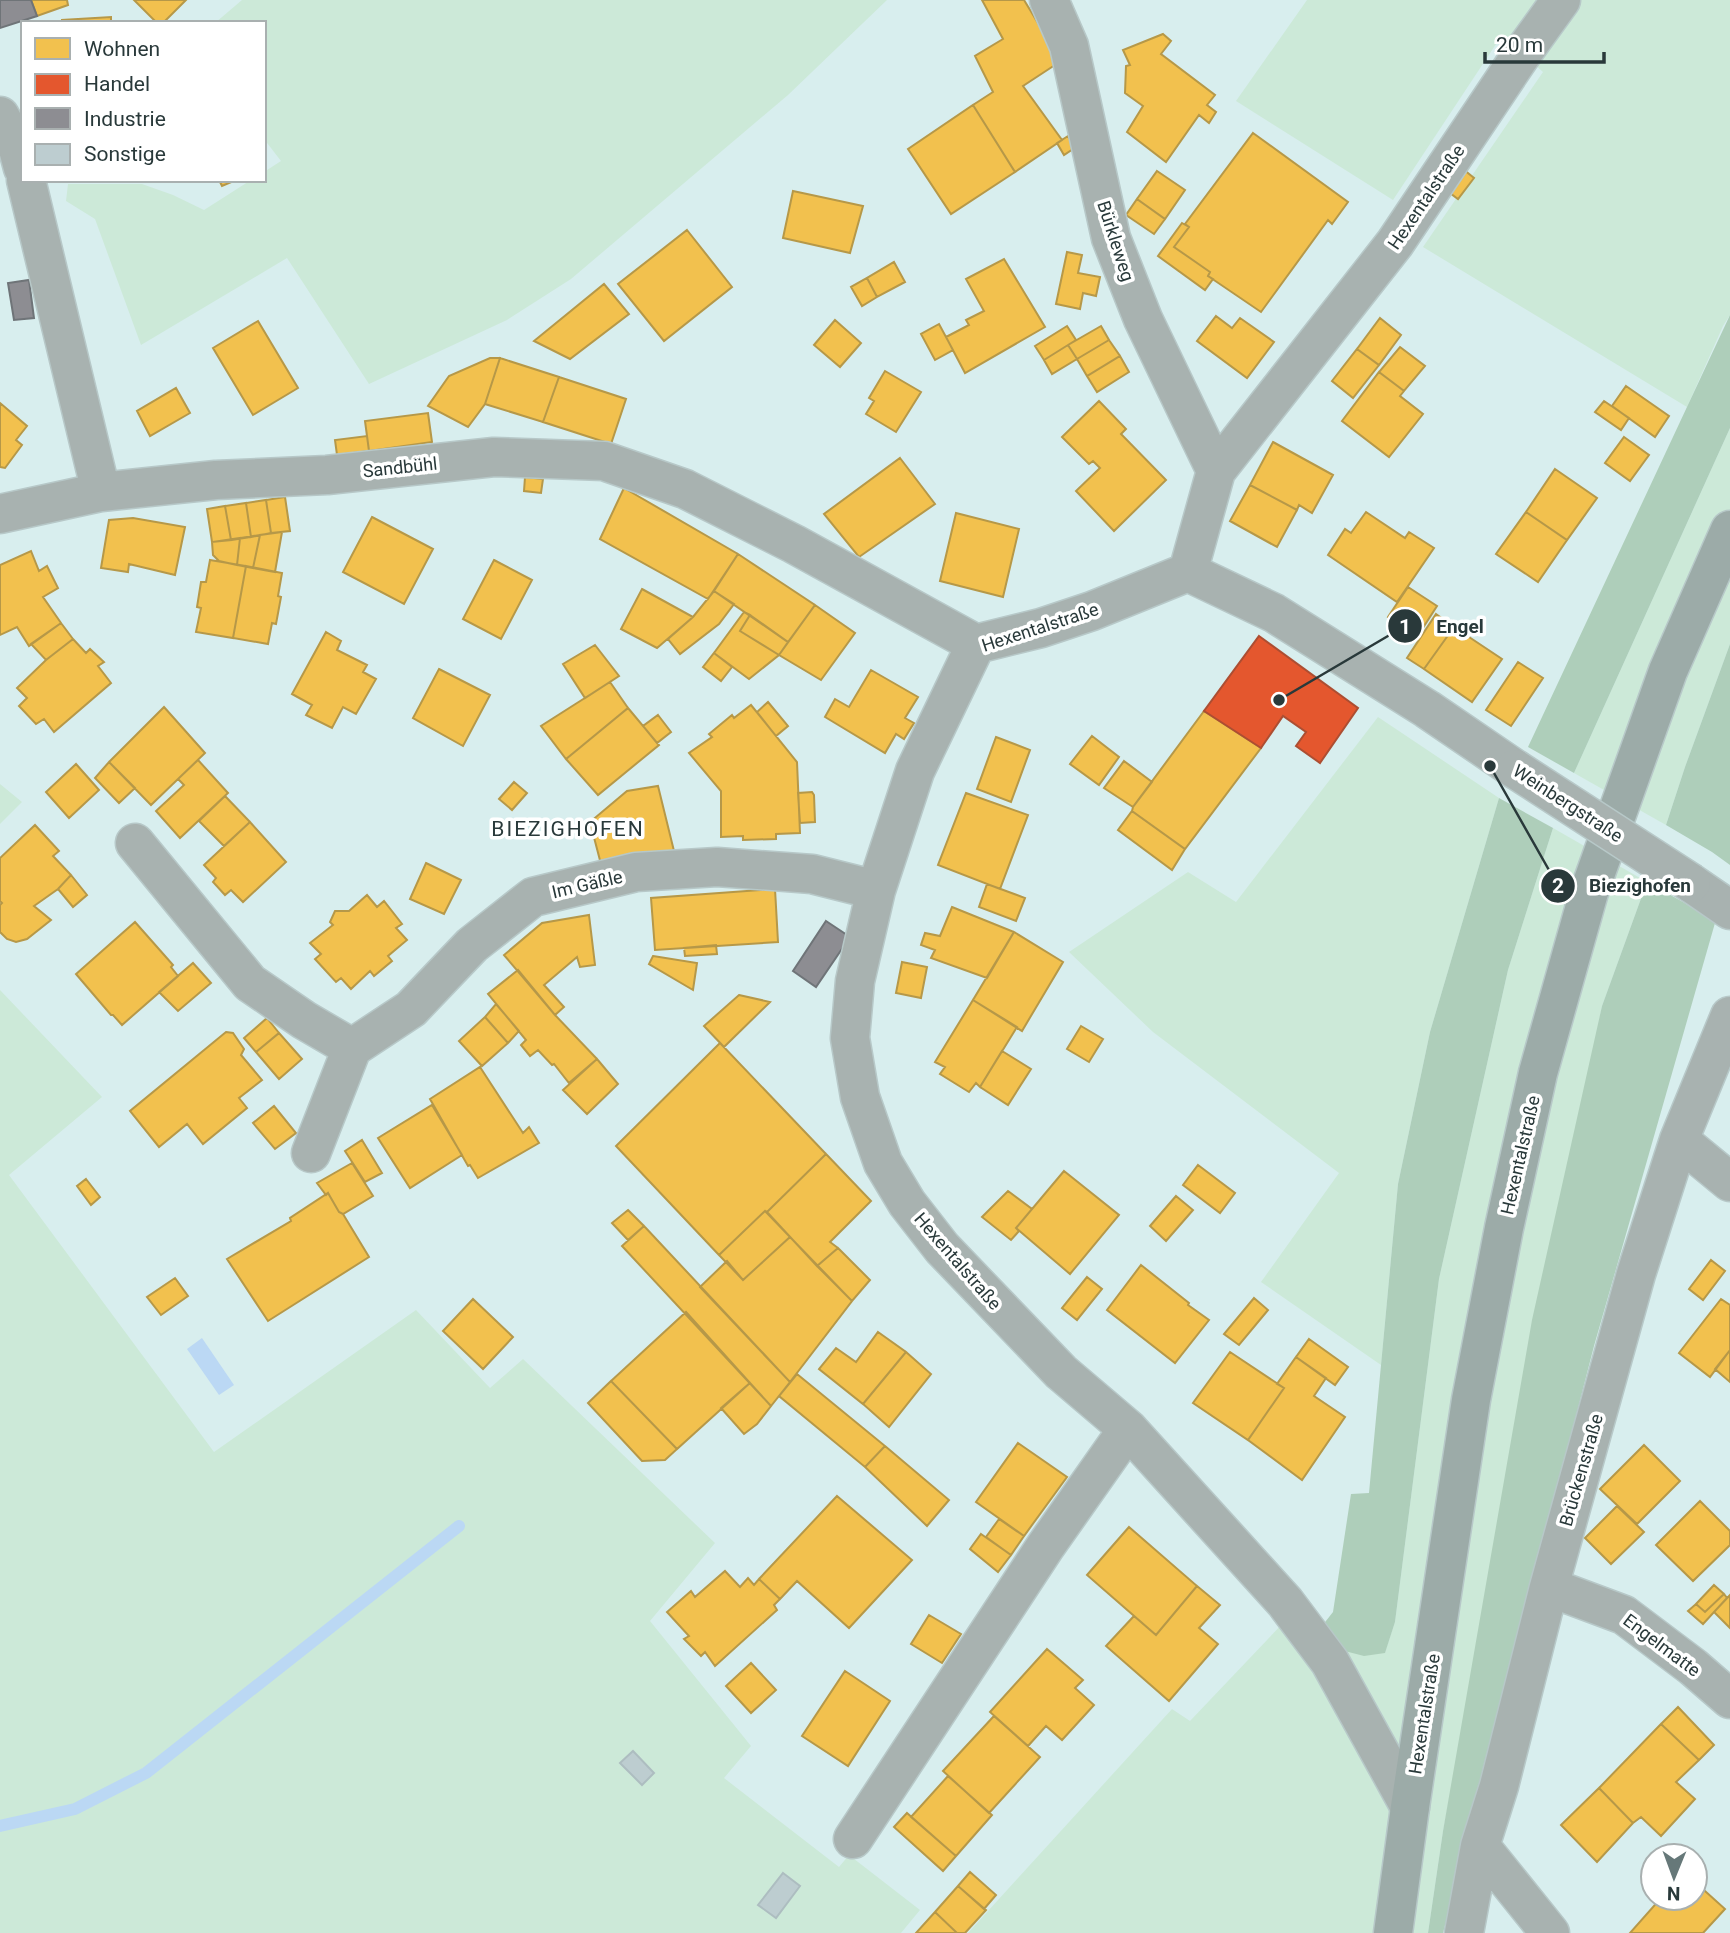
<svg xmlns="http://www.w3.org/2000/svg" width="1730" height="1933" font-family="Roboto,sans-serif">
<style>
.green{fill:#cce9d8}
.forest{fill:#aeceba}
.water{fill:#bbd8f4}
.homes{fill:#f2c14e;stroke:#b69848;stroke-width:2}
.shops{fill:#e4572e;stroke:#ac4e32;stroke-width:2}
.industry{fill:#8d8d92;stroke:#6f7478;stroke-width:2}
.lines{fill:none;stroke-linecap:round;stroke-linejoin:round}
.stream{stroke:#bbd8f4;stroke-width:12}
.building{fill:#bdcdd0;stroke:#adbdc0;stroke-width:2}
.minor-casing{stroke:#b7c8c8;stroke-width:41}
.major-casing{stroke:#b7c8c8;stroke-width:41}
.minor{stroke:#a8b2b0;stroke-width:38}
.major{stroke:#9caba8;stroke-width:38}
.minor-bridge-casing{stroke:#b7c8c8;stroke-width:41;stroke-linecap:butt}
.minor-bridge{stroke:#a8b2b0;stroke-width:38}
.labels{text-anchor:middle;dominant-baseline:central;stroke-width:7;stroke-linejoin:round;paint-order:stroke}
.street-label{font-size:18px;fill:#29393a;stroke:#fff}
.quarter-label{font-size:21px;letter-spacing:2px;fill:#29393a;stroke:#fff}
.leader{fill:none;stroke:#29393a;stroke-width:2.5}
.callout-dot{fill:#29393a;stroke:#fff;stroke-width:2.5}
.mark-label{font-size:21px;text-anchor:middle;font-weight:bold;fill:#fff}
.callout-label{font-size:19px;text-anchor:middle;font-weight:bold;fill:#29393a;stroke:#fff;stroke-width:7;stroke-linejoin:round;paint-order:stroke}
</style>
<rect width="100%" height="100%" fill="#d8eeee"/>
<path class="green" d="M242 0H887L788 95 571 279 507 320 369 384 287 258 141 345 95 219 66 201 68 184H142L173 195 204 210 251 180H264V172L281 161 264 139V23H215Z
M1307 0H1730V315L1723 326 1687 407 1423 247 1543 72 1502 35 1393 200 1236 101Z
M1730 428V644L1685 767 1666 825 1574 773Z
M1378 717 1499 798 1430 1032 1398 1184 1381 1365 1261 1282 1339 1173 1153 1032 1069 952 1188 872 1236 902Z
M0 784 22 802 0 824Z
M1553 828 1647 882 1602 1006 1443 1831 1428 1933H968L1172 1709 1190 1721 1284 1622 1337 1649 1385 1652 1395 1622 1439 1279 1508 970Z
M0 990 102 1097 9 1175 214 1452 416 1310 490 1388 523 1359 715 1543 650 1621 751 1746 724 1778 839 1867 849 1855 920 1910 901 1933H0Z"/>
<path class="forest" d="M1730 315V428L1574 773 1528 747Z
M1730 644V865L1712 852 1666 825 1685 767Z
M1499 798 1553 828 1508 970 1439 1279 1395 1622 1385 1653 1364 1656 1337 1649 1322 1626 1333 1612 1351 1494 1369 1493 1398 1184 1430 1032Z
M1647 882 1683 902 1715 923 1594 1346 1443 1933H1428L1443 1831 1532 1320 1602 1006Z"/>
<path class="water" d="M202 1338 234 1385 219 1395 187 1349Z"/>
<path class="homes" d="M31 0H67L68 5 37 16Z
M134 0H186L163 23H157Z
M982 0H1024L1061 61 1023 86 1062 140 1015 172 973 105 993 92 975 56 1003 39Z
M111 17V23H62V20Z
M1163 34 1171 41 1161 54 1215 95 1207 105 1216 112 1209 123 1199 115 1166 162 1127 132 1143 106 1125 93 1126 66 1130 65 1123 50Z
M973 105 1015 172 951 214 908 149Z
M1253 133 1348 202 1332 224 1328 220 1261 312 1208 276 1210 272 1174 247 1189 227 1185 224Z
M1068 136 1076 147 1064 155 1057 143Z
M1463 169 1474 178 1458 199 1446 190Z
M1157 171 1185 190 1165 219 1137 199Z
M219 180H236L222 186Z
M793 191 863 206 850 253 783 238Z
M1137 199 1165 219 1154 234 1126 215Z
M1182 223 1189 227 1174 247 1210 272 1208 276 1213 279 1205 290 1158 256Z
M687 230 732 287 664 341 618 284Z
M1067 252 1082 255 1078 273 1100 277 1096 296 1083 293 1080 309 1056 304Z
M1004 259 1045 327 965 373 946 337 969 325 966 320 984 311 966 279Z
M894 262 905 282 877 297 867 278Z
M867 278 877 297 862 306 851 287Z
M604 284 629 314 570 359 534 341Z
M1216 316 1232 328 1240 318 1274 342 1247 378 1197 341Z
M1380 318 1401 335 1379 365 1357 349Z
M835 320 861 343 840 367 814 345Z
M258 321 298 388 253 415 213 348Z
M939 324 953 350 935 360 921 334Z
M1067 326 1076 340 1044 360 1035 346Z
M1101 326 1109 340 1077 359 1068 345Z
M1109 340 1120 356 1087 376 1077 359Z
M1068 345 1077 359 1052 374 1044 360Z
M1400 347 1425 366 1404 391 1379 372Z
M1357 349 1379 365 1353 398 1332 381Z
M1120 356 1129 372 1097 392 1087 376Z
M490 358H500L485 404 468 427 428 406 449 376Z
M500 358 559 377 543 422 485 404Z
M885 371 921 392 896 432 866 414 874 401 869 398Z
M1379 372 1404 391 1400 396 1423 414 1389 457 1342 421Z
M559 377 626 399 611 444 543 422Z
M1626 386 1669 416 1655 437 1612 406Z
M176 388 190 413 150 436 137 411Z
M1099 401 1126 429 1121 434 1166 480 1114 531 1076 491 1100 468 1093 461 1089 464 1062 437Z
M1604 401 1629 418 1621 430 1595 412Z
M0 403 27 426 16 440 22 445 5 468 0 467Z
M428 413 432 442 369 451 365 421Z
M367 436 369 451 337 455 335 440Z
M1624 437 1649 455 1630 481 1605 463Z
M1273 442 1333 475 1312 513 1299 505 1297 510 1250 485Z
M900 458 935 504 859 557 824 514Z
M1555 469 1597 498 1567 540 1526 512Z
M525 477 543 479 541 493 524 491Z
M1250 485 1297 510 1277 547 1230 521Z
M624 488 738 554 708 599 600 539Z
M285 497 290 531 271 533 266 500Z
M266 500 271 533 251 537 246 503Z
M246 503 251 537 231 540 225 506Z
M225 506 231 540 212 542 207 509Z
M1366 512 1405 538 1409 532 1434 548 1397 602 1328 555 1345 529 1351 533Z
M1526 512 1567 540 1538 582 1496 554Z
M956 513 1019 529 1003 597 940 581Z
M372 517 433 549 404 604 343 572Z
M133 518 185 527 175 575 129 564 128 572 101 568 109 520Z
M282 532 275 572 253 568 260 535Z
M260 535 253 568 237 565 240 538Z
M240 538 237 565 219 561 213 555 212 542Z
M31 551 39 571 47 566 58 588 43 597 61 623 29 646 17 627 0 635V565Z
M738 554 815 605 788 642 714 591Z
M210 560 246 566 233 638 196 632 201 608 197 607 201 582H206Z
M494 560 532 580 501 639 463 619Z
M246 566 282 573 278 596 281 597 276 624 272 623 268 644 233 638Z
M1408 587 1437 606 1417 637 1388 617Z
M642 589 693 617 657 648 621 629Z
M714 591 734 604 719 624 680 654 668 639 693 617Z
M815 605 855 633 821 680 779 655Z
M744 612 750 615 740 631 779 655 749 679 714 653Z
M1436 614 1454 627 1424 669 1407 658Z
M750 615 788 642 779 655 740 631Z
M61 623 73 639 46 660 31 644Z
M1454 627 1502 659 1472 702 1424 669Z
M326 632 341 641 337 650 367 665 363 672 376 679 356 714 343 707 332 728 306 715 312 705 292 694Z
M73 639 86 653 90 649 104 662 98 666 111 683 54 732 44 719 36 724 19 706 27 698 17 688 46 660Z
M595 645 619 676 585 698 563 664Z
M714 653 732 667 721 681 703 667Z
M1518 662 1543 678 1511 726 1486 710Z
M439 669 490 695 463 746 413 718Z
M871 670 918 697 905 718 914 723 904 739 896 734 885 753 825 717 835 699 849 707Z
M610 682 628 708 566 759 541 726Z
M768 702 788 726 776 736 757 712Z
M751 705 797 762 800 833 776 834V839L743 840V836L721 837V791L689 753 712 737 709 734 732 715 734 718Z
M164 707 205 753 151 805 109 762Z
M628 708 659 745 598 795 566 759Z
M1204 711 1261 748 1185 849 1132 811 1133 807Z
M658 715 671 732 657 743 643 726Z
M1092 736 1119 757 1099 785 1070 764Z
M996 737 1030 750 1011 802 977 789Z
M198 760 228 793 180 838 156 811 184 785 178 779Z
M1124 761 1152 782 1133 807 1104 788Z
M109 762 135 788 119 803 95 778Z
M76 764 99 790 69 818 46 792Z
M514 782 527 793 512 810 499 799Z
M658 786 674 851 602 868 590 822 627 791Z
M812 792 814 795 815 822 800 823 798 793Z
M966 793 1028 815 1000 889 938 865Z
M225 796 250 822 224 846 199 821Z
M1132 811 1185 849 1172 870 1118 830Z
M250 822 286 862 243 902 231 890 225 895 213 882 216 878 204 865Z
M35 825 59 851 53 856 71 875 58 889 34 906 51 920 27 939 16 942 7 939 0 932V905L2 903 0 901V858Z
M426 863 461 880 444 914 410 899Z
M71 875 87 895 73 907 58 889Z
M987 884 1025 898 1016 921 979 907Z
M775 889 778 942 655 950 651 898Z
M367 895 377 907 384 901 402 924 396 928 407 940 388 956 392 961 374 976 370 971 351 989 341 978 336 982 315 959 321 954 310 943 333 925 330 922 335 911H349Z
M952 907 1014 932 987 978 931 958 935 950 921 945 925 933 940 936Z
M589 915 595 965 580 967 577 957 544 985 564 1007 555 1015 504 955 542 923Z
M135 922 173 965 171 967 178 976 122 1025 113 1015H111L76 974Z
M1014 932 1063 962 1022 1031 973 1000Z
M716 945 717 954 685 956 684 948Z
M653 956 697 963 693 990 649 964Z
M902 962 927 967 921 998 896 993Z
M193 963 211 983 178 1011 159 992Z
M518 970 555 1015 597 1059 569 1083 554 1064 552 1065 538 1050 530 1056 521 1045 526 1040 488 994Z
M739 995 770 1002 724 1047 704 1026Z
M973 1000 1017 1027 980 1087 976 1083 969 1092 940 1074 945 1067 935 1062Z
M496 1004 519 1031 508 1043 485 1017Z
M485 1017 508 1043 482 1066 459 1041Z
M267 1018 279 1033 256 1052 244 1038Z
M1081 1026 1103 1039 1089 1062 1067 1049Z
M226 1032 233 1033 244 1049 241 1055 262 1080 239 1098 247 1108 203 1144 187 1124 159 1147 130 1111Z
M279 1033 302 1059 279 1079 256 1052Z
M720 1043 826 1154 767 1212 765 1211 719 1255 616 1146Z
M1002 1051 1031 1069 1008 1105 980 1087Z
M597 1059 618 1084 587 1114 563 1090Z
M480 1067 523 1133 529 1127 539 1143 478 1178 470 1165 468 1166 430 1099Z
M432 1105 462 1155 410 1188 378 1138Z
M274 1106 296 1133 275 1149 253 1123Z
M362 1140 382 1173 365 1182 345 1151Z
M826 1154 871 1201 830 1242 838 1248 817 1266 767 1212Z
M352 1163 373 1196 343 1214 339 1212 328 1193 326 1195 317 1183Z
M1198 1165 1235 1193 1220 1213 1183 1185Z
M1064 1171 1119 1215 1070 1274 1016 1228Z
M86 1179 100 1197 91 1205 77 1186Z
M1008 1191 1032 1209 1016 1228 1019 1231 1011 1240 982 1217Z
M328 1193 339 1212 343 1214 369 1257 268 1321 227 1259 291 1221 290 1218Z
M1176 1196 1193 1210 1166 1241 1150 1226Z
M628 1210 644 1226 628 1240 612 1223Z
M765 1211 790 1237 743 1280 719 1255Z
M644 1226 790 1382 771 1406 622 1246Z
M790 1237 852 1301 790 1382 700 1287 727 1261 743 1280Z
M838 1248 870 1280 852 1301 817 1266Z
M1711 1260 1725 1271 1703 1300 1689 1289Z
M1141 1265 1189 1303 1188 1305 1209 1320 1175 1363 1107 1310Z
M1087 1277 1102 1289 1077 1320 1062 1308Z
M175 1278 188 1296 161 1315 147 1297Z
M1254 1298 1268 1310 1239 1345 1224 1334Z
M473 1299 513 1337 483 1369 443 1331Z
M1721 1299 1730 1305V1350L1710 1377 1679 1353Z
M686 1312 750 1383 677 1449 611 1381Z
M878 1332 906 1352 863 1404 819 1369 836 1348 856 1362Z
M1309 1339 1348 1367 1335 1385 1296 1357Z
M1730 1350V1382L1715 1369Z
M906 1352 931 1374 889 1427 863 1404Z
M1230 1352 1284 1388 1248 1440 1193 1403Z
M1296 1357 1326 1378 1314 1396 1345 1417 1302 1480 1248 1440 1284 1388 1277 1384Z
M797 1374 885 1446 865 1467 779 1396Z
M611 1381 677 1449 665 1460 642 1461 588 1403Z
M750 1383 771 1406 757 1424 744 1434 721 1408Z
M1018 1443 1067 1477 1024 1536 976 1502Z
M1644 1445 1680 1481 1637 1524 1600 1489Z
M885 1446 949 1500 927 1526 865 1467Z
M837 1496 912 1560 849 1628 797 1581 780 1599 759 1579Z
M1700 1501 1730 1531V1545L1693 1581 1656 1545Z
M1617 1506 1644 1532 1611 1564 1585 1538Z
M999 1519 1024 1536 1011 1555 986 1537Z
M1129 1527 1197 1586 1156 1635 1087 1575Z
M981 1534 1011 1555 998 1572 970 1549Z
M725 1571 740 1587 748 1578 754 1585 759 1579 780 1599 774 1605 777 1610 715 1666 705 1652 701 1656 684 1639 689 1636 667 1612 691 1591 695 1597Z
M1714 1585 1724 1594 1705 1612 1696 1604Z
M1197 1586 1220 1605 1199 1628 1218 1644 1169 1701 1106 1646 1134 1616 1156 1635Z
M1724 1594 1727 1598 1703 1624 1688 1611 1696 1604 1705 1612Z
M1730 1595V1628L1714 1612Z
M929 1615 961 1634 942 1663 911 1644Z
M1047 1649 1083 1680 1075 1688 1094 1705 1062 1740 1046 1726 1028 1746 990 1712Z
M751 1663 776 1690 751 1713 726 1686Z
M845 1671 890 1701 848 1766 802 1736Z
M1678 1707 1714 1745 1699 1760 1661 1724Z
M994 1716 1040 1757 989 1813 943 1771Z
M1661 1724 1699 1760 1676 1782 1695 1799 1661 1836 1641 1817 1633 1823 1599 1788Z
M948 1776 992 1815 956 1856 911 1817Z
M1599 1788 1633 1823 1597 1862 1561 1825Z
M907 1813 956 1856 943 1871 894 1827Z
M970 1872 996 1895 984 1909 958 1886Z
M1695 1882 1725 1909 1703 1933H1630L1661 1898H1695Z
M958 1886 986 1910 965 1933H957L935 1912Z
M935 1912 957 1933H916Z"/>
<path class="shops" d="M1259 636 1358 708 1320 763 1296 746 1306 732 1283 716 1261 748 1204 711Z"/>
<path class="industry" d="M0 0H31L37 16 0 28Z
M29 280 34 318 14 320 8 283Z
M826 921 850 937 816 987 793 971Z"/>
<g class="lines">
<path class="stream" d="M0 1826 75 1809 146 1773 459 1526"/>
</g>
<path class="building" d="M633 1751 654 1773 642 1785 620 1763Z
M783 1873 800 1886 776 1918 758 1905Z"/>
<g class="lines">
<defs>
<path id="minor" d="M1049 0 1069 46 1111 238 1143 319 1216 471
M0 116 18 149 23 168
M26 180 101 492
M0 514 101 492 216 480 327 475 494 457 604 461 685 489 794 544 976 644
M1188 572 1216 471 1395 243 1519 58 1561 0
M1188 572 1274 613 1427 709 1515 769
M976 644 915 771 876 890 855 981 850 1038 860 1097 883 1163 907 1203 942 1248 1061 1372 1128 1429 1285 1602 1330 1662 1410 1807
M976 644 1041 628 1092 611 1188 572
M135 843 250 983 304 1020 352 1048
M1691 883 1730 910
M1679 1140 1730 1182
M311 1153 352 1048 411 1009 472 945 533 897 636 872 717 867 812 874 876 890
M1549 1587 1624 1615 1693 1667 1730 1699
M853 1839 1045 1547 1128 1429
M1480 1846 1550 1933
M1464 1933 1480 1846 1499 1786 1549 1587 1636 1274 1679 1140 1730 1016"/>
<path id="major" d="M1393 1933 1410 1807 1471 1400 1504 1228 1538 1073 1589 892 1668 671 1730 530"/>
</defs>
<use href="#minor" class="minor-casing"/>
<use href="#major" class="major-casing"/>
<use href="#minor" class="minor"/>
<use href="#major" class="major"/>
<defs>
<path id="minor-bridge" d="M1515 769 1691 883"/>
</defs>
<use href="#minor-bridge" class="minor-bridge-casing"/>
<use href="#minor-bridge" class="minor-bridge"/>
</g>
<g class="labels">
<g class="street-label">
<text transform="translate(1426 197) rotate(-56)">Hexentalstraße</text>
<text transform="translate(1116 241) rotate(72)">Bürkleweg</text>
<text transform="translate(400 467) rotate(-6)">Sandbühl</text>
<text transform="translate(1040 627) rotate(-18)">Hexentalstraße</text>
<text transform="translate(1568 803) rotate(33)">Weinbergstraße</text>
<text transform="translate(587 884) rotate(-13)">Im Gäßle</text>
<text transform="translate(1520 1155) rotate(-77)">Hexentalstraße</text>
<text transform="translate(958 1261) rotate(49)">Hexentalstraße</text>
<text transform="translate(1581 1470) rotate(-74)">Brückenstraße</text>
<text transform="translate(1662 1645) rotate(37)">Engelmatte</text>
<text transform="translate(1424 1714) rotate(-81)">Hexentalstraße</text>
</g>
<g class="quarter-label">
<text x="568" y="829">BIEZIGHOFEN</text>
</g>
</g>
<path class="leader" d="M1279 700L1405 626M1490 766L1558 886"/>
<g class="callout-dot">
<circle cx="1279" cy="700" r="7"/>
<circle cx="1490" cy="766" r="7"/>
<circle cx="1405" cy="626" r="18"/>
<circle cx="1558" cy="886" r="18"/>
</g>
<g class="mark-label">
<text x="1405" y="634">1</text>
<text x="1558" y="893">2</text>
</g>
<g class="callout-label">
<text x="1460" y="633">Engel</text>
<text x="1640" y="892">Biezighofen</text>
</g>
<rect x="21" y="21" width="245" height="161" fill="#ffffff" stroke="#a9b0b0" stroke-width="2"/>
<rect x="35" y="38" width="35" height="21" fill="#f2c14e" stroke="#a9b0b0" stroke-width="2"/>
<text x="84" y="56" font-size="21" fill="#29393a">Wohnen</text>
<rect x="35" y="74" width="35" height="21" fill="#e4572e" stroke="#a9b0b0" stroke-width="2"/>
<text x="84" y="91" font-size="21" fill="#29393a">Handel</text>
<rect x="35" y="108" width="35" height="21" fill="#8d8d92" stroke="#a9b0b0" stroke-width="2"/>
<text x="84" y="126" font-size="21" fill="#29393a">Industrie</text>
<rect x="35" y="144" width="35" height="21" fill="#bdcdd0" stroke="#a9b0b0" stroke-width="2"/>
<text x="84" y="161" font-size="21" fill="#29393a">Sonstige</text>
<g transform="translate(1674 1877) rotate(181)"><circle r="33" fill="#ffffff" stroke="#a9b0b0" stroke-width="2"/>
<path d="M0-5L12 26L0 18L-12 26Z" fill="#667879"/>
<text y="-10" font-size="19" font-weight="bold" text-anchor="middle" fill="#29393a">N</text>
</g>
<path d="M1485 52v10h119v-10" fill="none" stroke="#29393a" stroke-width="3.5"/>
<text x="1496" y="52" font-size="21" fill="#29393a" stroke="#ffffff" stroke-width="5" paint-order="stroke">20 m</text>
</svg>
